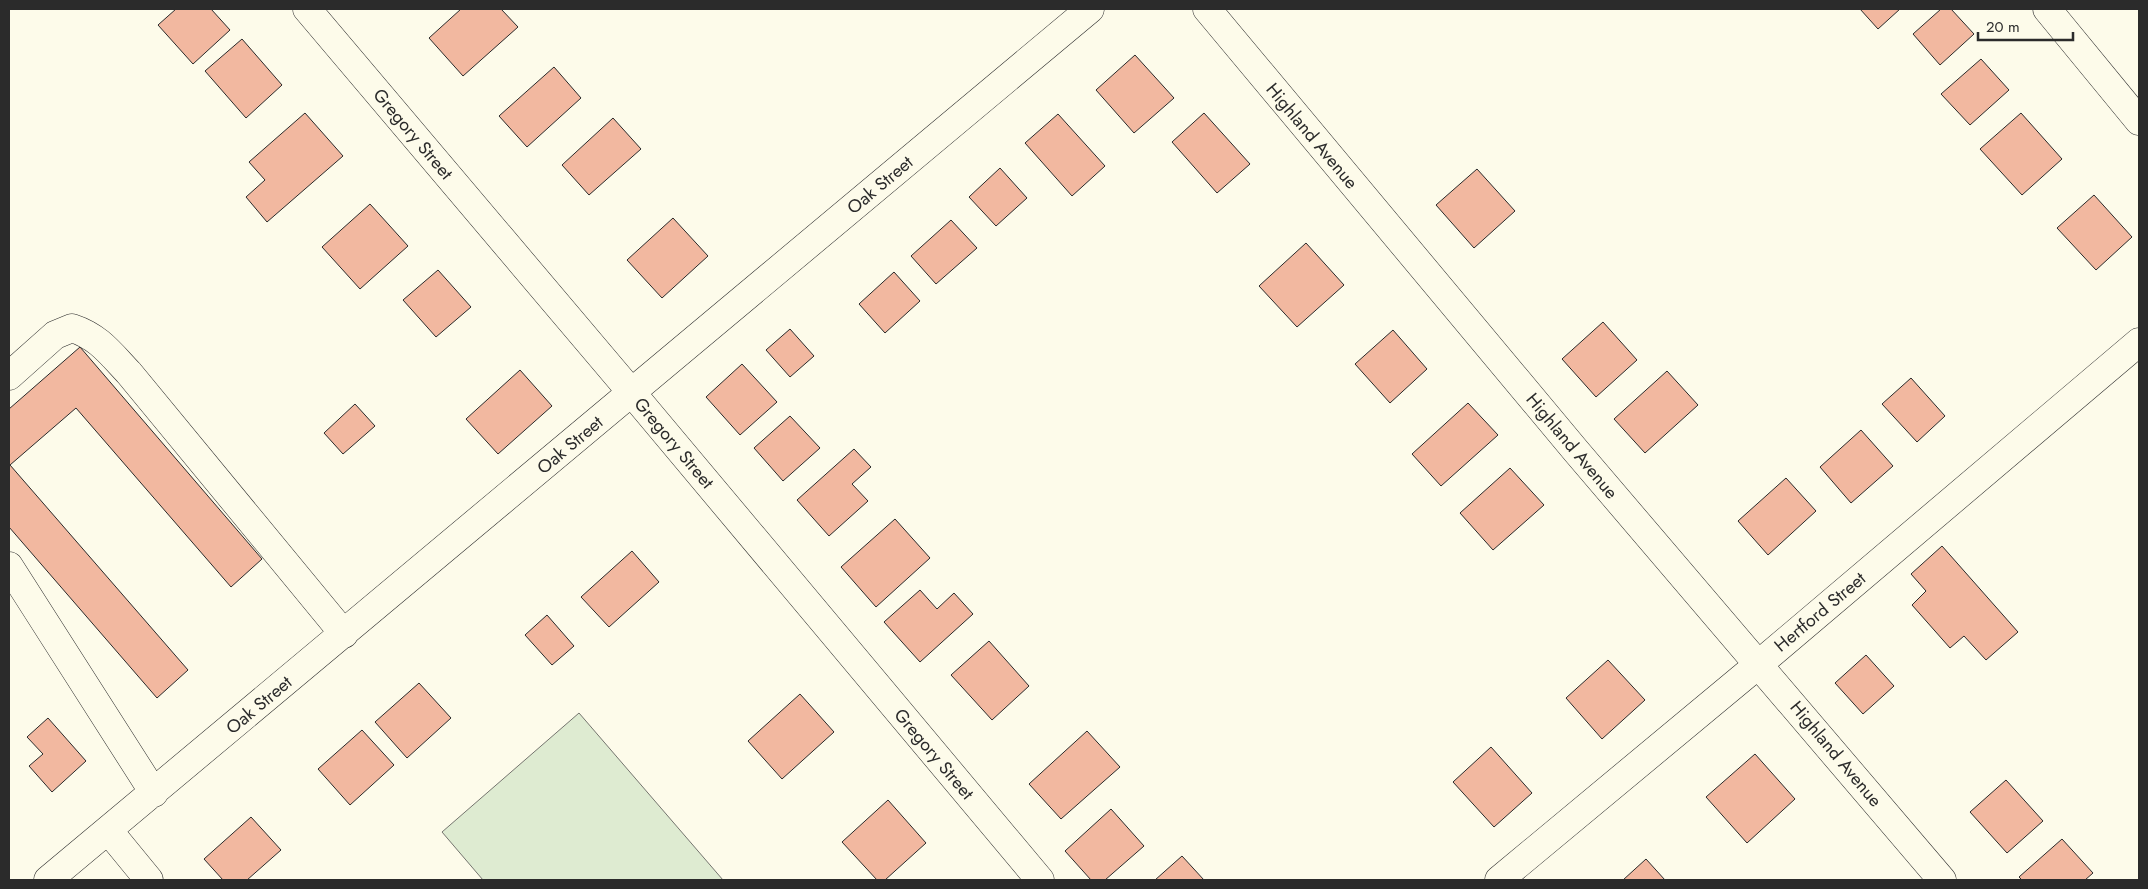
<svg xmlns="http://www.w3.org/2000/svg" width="2148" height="889" font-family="Jost,sans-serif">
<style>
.green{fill:#deebd1;stroke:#74746e}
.building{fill:#f2b8a0;stroke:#2b2b2b}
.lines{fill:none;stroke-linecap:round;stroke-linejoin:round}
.minor-casing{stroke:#2b2b2b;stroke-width:29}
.minor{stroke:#fdfbea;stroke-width:28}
.labels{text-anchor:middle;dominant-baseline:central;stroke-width:4;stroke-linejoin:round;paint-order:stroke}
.street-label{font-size:18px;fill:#2b2b2b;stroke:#fdfbea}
</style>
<rect width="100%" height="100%" fill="#fdfbea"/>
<path class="green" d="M579 713 723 880H483L442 832Z"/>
<path class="building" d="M176 9H211L230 30 193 64 158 25Z
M461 9H501L518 27 463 76 429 38Z
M1860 9H1900L1878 29Z
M1941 9H1951L1974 34 1940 65 1913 34Z
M242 39 282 85 246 118 205 71Z
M1135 55 1174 98 1134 133 1096 90Z
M1981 59 2009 90 1970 125 1941 94Z
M554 67 581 98 527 147 499 116Z
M305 113 343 156 267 222 246 197 265 180 249 162Z
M1204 113 1250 164 1217 193 1172 142Z
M2021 113 2062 159 2022 195 1980 149Z
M1058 114 1105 166 1072 196 1025 143Z
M613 118 641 149 589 195 562 165Z
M1000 168 1027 198 996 226 969 197Z
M1477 169 1515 211 1474 248 1436 205Z
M2094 195 2132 237 2096 270 2057 228Z
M370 204 408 246 360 289 322 247Z
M673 218 708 256 662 298 627 260Z
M951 220 977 248 936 284 911 256Z
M1306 243 1344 285 1297 327 1259 286Z
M438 270 471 307 436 337 403 300Z
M894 272 920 301 885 333 859 304Z
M1603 322 1637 360 1596 397 1562 359Z
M790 329 814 356 790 377 766 350Z
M1393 330 1427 369 1390 403 1355 364Z
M80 347 262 559 231 587 76 408 10 465 188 670 157 698 9 527V409Z
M742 364 777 402 740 435 706 397Z
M520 370 552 406 498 454 466 419Z
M1667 371 1698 405 1645 453 1614 419Z
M1911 378 1945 416 1917 442 1882 404Z
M1468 403 1498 435 1441 486 1412 454Z
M355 404 375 426 343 454 324 433Z
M790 416 820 448 783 481 754 448Z
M1861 430 1893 466 1851 503 1820 467Z
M854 449 871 467 852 484 868 501 829 536 797 500Z
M1510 468 1544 505 1493 550 1460 513Z
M1786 478 1816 511 1768 555 1738 521Z
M895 519 930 558 876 607 841 567Z
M1942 546 2018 632 1986 660 1964 636 1950 648 1912 605 1926 591 1911 574Z
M632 551 659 582 609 627 581 597Z
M920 590 937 609 954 593 973 614 920 662 884 622Z
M547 615 574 646 552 665 525 635Z
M989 641 1029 686 992 720 951 675Z
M1866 655 1894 686 1863 714 1835 683Z
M1608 660 1645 700 1602 739 1566 698Z
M419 683 451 718 407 758 375 722Z
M800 694 834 732 782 779 748 741Z
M48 718 86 761 52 792 29 766 43 754 27 737Z
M362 730 394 765 350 805 318 769Z
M1087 731 1120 767 1061 819 1029 784Z
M1491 747 1532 793 1494 827 1453 782Z
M1755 754 1795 799 1747 843 1706 797Z
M2006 780 2043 821 2007 853 1970 812Z
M888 800 926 843 885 880H877L842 842Z
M1111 809 1144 846 1105 880H1091L1065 851Z
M251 817 281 850 247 880H223L204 859Z
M2062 839 2093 873 2085 880H2022L2019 877Z
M1182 856 1204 880H1155Z
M1646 859 1665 880H1623Z"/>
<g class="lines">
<defs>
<path id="minor" d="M307 9 632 393 1040 880
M1207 9 1576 451 1942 880
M2047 9 2139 121
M9 376 55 335 72 328C99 337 110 353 129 373L344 634
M9 566 154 793
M108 830 149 880
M48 880 1090 9
M1499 880 1759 664 2139 342"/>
</defs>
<use href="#minor" class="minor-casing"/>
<use href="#minor" class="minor"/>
</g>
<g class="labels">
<g class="street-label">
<text transform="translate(413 134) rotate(50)">Gregory Street</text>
<text transform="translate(1312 136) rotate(50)">Highland Avenue</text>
<text transform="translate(880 185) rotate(-40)">Oak Street</text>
<text transform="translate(674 443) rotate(50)">Gregory Street</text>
<text transform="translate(570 445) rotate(-40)">Oak Street</text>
<text transform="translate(1572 446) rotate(50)">Highland Avenue</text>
<text transform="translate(1820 612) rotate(-40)">Hertford Street</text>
<text transform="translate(259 705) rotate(-40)">Oak Street</text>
<text transform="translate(934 754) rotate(50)">Gregory Street</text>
<text transform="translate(1836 754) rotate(50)">Highland Avenue</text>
</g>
</g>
<rect width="2148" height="889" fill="none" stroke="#2b2b2b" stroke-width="20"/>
<path d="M1978 32v8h95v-8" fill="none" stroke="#2b2b2b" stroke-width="2.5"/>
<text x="1986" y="32" font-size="15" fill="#2b2b2b" stroke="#fdfbea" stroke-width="4" paint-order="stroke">20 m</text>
</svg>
